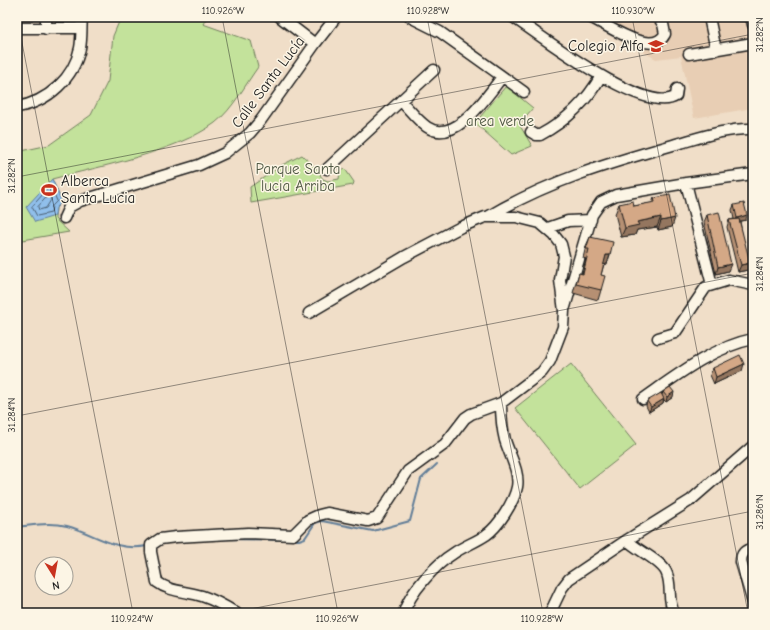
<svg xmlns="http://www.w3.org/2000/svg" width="770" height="630" font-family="'Comic Neue',sans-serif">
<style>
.built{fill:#e8ceb4}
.green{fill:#c3e29b;stroke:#707f5c}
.water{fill:#90bfeb;stroke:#627e98}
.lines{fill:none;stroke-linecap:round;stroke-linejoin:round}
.shore{stroke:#4a5d6f;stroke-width:1}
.stream{stroke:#627e98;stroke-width:2}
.minor-casing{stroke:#1c1c1c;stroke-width:13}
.minor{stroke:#fcf5e5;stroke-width:10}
.wall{fill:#b69073;stroke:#1c1c1c}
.shaded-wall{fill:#94765e;stroke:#1c1c1c}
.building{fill:#d4a886;stroke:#1c1c1c}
.ticks{fill:none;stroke:#1c1c1c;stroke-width:1;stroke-opacity:0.45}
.labels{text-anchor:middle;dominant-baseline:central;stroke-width:3;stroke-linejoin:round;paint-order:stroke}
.poi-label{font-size:15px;fill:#1c1c1c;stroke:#fcf5e5;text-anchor:end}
.street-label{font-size:15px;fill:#1c1c1c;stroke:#fcf5e5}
.park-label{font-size:15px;fill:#4e5742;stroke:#fcf5e5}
.neatline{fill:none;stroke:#1c1c1c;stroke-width:1.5}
.ticks-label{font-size:10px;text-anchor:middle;fill:#1c1c1c}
</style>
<rect width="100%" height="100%" fill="#f0dec8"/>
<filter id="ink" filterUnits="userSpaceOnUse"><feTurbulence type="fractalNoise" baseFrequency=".025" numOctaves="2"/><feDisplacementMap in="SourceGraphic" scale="8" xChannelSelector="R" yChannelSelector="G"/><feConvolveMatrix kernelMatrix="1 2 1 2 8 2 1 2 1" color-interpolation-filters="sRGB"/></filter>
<g filter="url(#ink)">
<path class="built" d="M562 17H753V108L694 118 681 56 656 59 596 26Z"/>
<path class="green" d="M121 17 135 20 138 17H207L203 24 251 41 258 67C245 85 233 109 215 123 176 152 101 166 52 179L62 202 56 208 55 219 69 232 17 241V152L49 145 91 115 108 81 113 36Z
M506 86 533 108 519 124 532 146 511 155 475 123Z
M302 155 317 169H322L320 175 323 179 328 181 339 179 340 172 345 169 354 182 353 185 251 203 250 187 282 165Z
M571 364 636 445 580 489 515 408Z"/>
<path class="water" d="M52 179 62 202 56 208 55 216 35 222 26 207Z"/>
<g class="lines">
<path class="shore" d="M49 188 52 189 57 201 52 206 51 213 37 216 32 207Z
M47 197H50L51 200 46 208 39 210 38 207Z"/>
<path class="stream" d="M17 527C32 525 51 522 67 526 96 534 115 552 147 546
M221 539 299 540 305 538 315 523 322 521 373 531 410 521 421 479 437 464"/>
<defs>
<path id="minor" d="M46 17V29
M280 17 315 44
M410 17 440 32 524 92
M513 17C540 35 646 117 676 96L677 89
M590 17C607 25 653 58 665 34L663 24 658 17
M751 17 753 25
M710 22 716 50
M17 28H81
M689 54 753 43
M401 101C409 109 417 120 427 127 455 146 487 96 502 77
M17 107C48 102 74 78 80 48 82 38 81 27 82 17
M531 132 536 135H540C566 121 587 101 601 76
M327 169 434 70
M686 183 753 174
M489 216C549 181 606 164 673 145 699 138 726 128 753 129
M64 218 69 207 80 201 199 165 225 153 250 133 261 120 315 44 336 17
M548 228 568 221 591 220
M565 307 592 215 601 202 616 195 686 183 712 285
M658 338 675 333 706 287 729 280 753 285
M643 399C676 376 713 347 753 339
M627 540 691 500 753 446
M753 548C745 550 741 553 741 562L753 603
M236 613C225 606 214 600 202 596 186 591 170 592 157 582L151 552V545L160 539 176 537 248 533 293 535 308 520 319 515 327 513 368 521 377 518 408 471 445 444 465 418 471 414 501 403 542 372 550 361 563 327 564 311 560 280 564 256 561 244 554 235 540 223 516 217H485L461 227 404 257 309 313
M404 613C409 593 436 564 454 553 464 546 476 542 486 535 498 527 514 502 517 487 520 472 509 454 505 440 502 428 501 416 501 403
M550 613 562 588 569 579 627 540C636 550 663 561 667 574 672 587 667 599 674 613"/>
</defs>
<use href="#minor" class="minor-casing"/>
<use href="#minor" class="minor"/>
</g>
<path class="wall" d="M654 198 672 227 658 230 657 227 637 230 635 235 621 237 615 214 619 204 634 206 652 203Z
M734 205 746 220 740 221 748 270 738 272 727 227 729 220 734 219 732 210Z
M707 215 728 271 716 274 704 222Z
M590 237 607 264H604L601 275V290L598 300 573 293 576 282 579 273 582 274 586 259 583 258 586 246Z
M713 368 742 371 714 384 710 375Z
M663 392 673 397 666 402 664 400 663 403 649 412 646 406 647 401 662 395Z"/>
<path class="shaded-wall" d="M747 215 746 220 735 222 737 218Z
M661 217 657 227 637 230 635 235 621 237 625 228 637 222Z
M675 218 672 227 658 230 661 221Z
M606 255H610L607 264 603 265Z
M750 263 748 270 738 272 741 265Z
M731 264 728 271 716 274 718 267Z
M744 364 742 371 714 384 716 377Z
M674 392 673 397 666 402 667 397Z
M664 399 663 403 649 412 651 407Z"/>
<path class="building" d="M670 195 675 218 661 221V217L637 222 639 225 625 228 619 204 633 201 634 206 655 202 654 198Z
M744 203 747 215 737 218 734 205Z
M719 212 731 264 718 267 707 215Z
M739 219 750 263 741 265 729 220Z
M590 237 613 242 610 255H606L601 275 605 276 601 290 576 284 579 273 583 274 589 249H586Z
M740 355 744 364 716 377 713 368Z
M670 387 674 392 667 397 663 392Z
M661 393 664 399 651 407 647 401Z"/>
</g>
<path class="ticks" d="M17 17 133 613M222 17 338 613M427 17 543 613M632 17 748 613M17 177 753 34M17 416 753 273M230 613 753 511"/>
<defs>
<symbol id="school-bare" viewBox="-9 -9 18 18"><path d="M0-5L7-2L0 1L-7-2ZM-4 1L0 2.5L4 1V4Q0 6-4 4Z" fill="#c8321e" stroke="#fcf5e5" stroke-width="2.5" paint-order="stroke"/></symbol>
<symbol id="stadium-bare" viewBox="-9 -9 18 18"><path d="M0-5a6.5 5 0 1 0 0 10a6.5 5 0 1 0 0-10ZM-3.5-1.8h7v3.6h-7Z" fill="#c8321e" stroke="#fcf5e5" stroke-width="2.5" paint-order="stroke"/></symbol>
</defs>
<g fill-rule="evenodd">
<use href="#school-bare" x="645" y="35" width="22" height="22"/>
<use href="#stadium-bare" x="38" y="179" width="22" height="22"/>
</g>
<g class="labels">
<g class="poi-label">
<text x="644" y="46">Colegio Alfa</text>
<text x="61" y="181" text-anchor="start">Alberca<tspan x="61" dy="17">Santa Lucia</tspan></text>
</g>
<g class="street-label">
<text transform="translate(268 82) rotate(-53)">Calle Santa Lucía</text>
</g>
<g class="park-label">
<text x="500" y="121">area verde</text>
<text x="298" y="169">Parque Santa<tspan x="298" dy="17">lucia Arriba</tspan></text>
</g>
</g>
<rect width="770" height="630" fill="none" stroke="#fcf5e5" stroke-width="44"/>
<g transform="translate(54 576) rotate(169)"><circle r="19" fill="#fcf5e5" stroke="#a29e95"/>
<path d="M0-3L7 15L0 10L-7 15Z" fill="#c8321e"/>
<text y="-6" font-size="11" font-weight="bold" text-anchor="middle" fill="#1c1c1c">N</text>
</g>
<rect x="22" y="22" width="726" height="586" class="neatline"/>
<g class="ticks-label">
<text x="223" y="14">110.926°W</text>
<text x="428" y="14">110.928°W</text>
<text x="633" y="14">110.930°W</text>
<text transform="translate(759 35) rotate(-90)" y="4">31.282°N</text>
<text transform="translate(11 176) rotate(-90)" y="4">31.282°N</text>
<text transform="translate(759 274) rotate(-90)" y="4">31.284°N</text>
<text transform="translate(11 415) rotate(-90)" y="4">31.284°N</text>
<text transform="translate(759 512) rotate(-90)" y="4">31.286°N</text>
<text x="132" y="622">110.924°W</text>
<text x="337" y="622">110.926°W</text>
<text x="542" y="622">110.928°W</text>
</g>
</svg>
